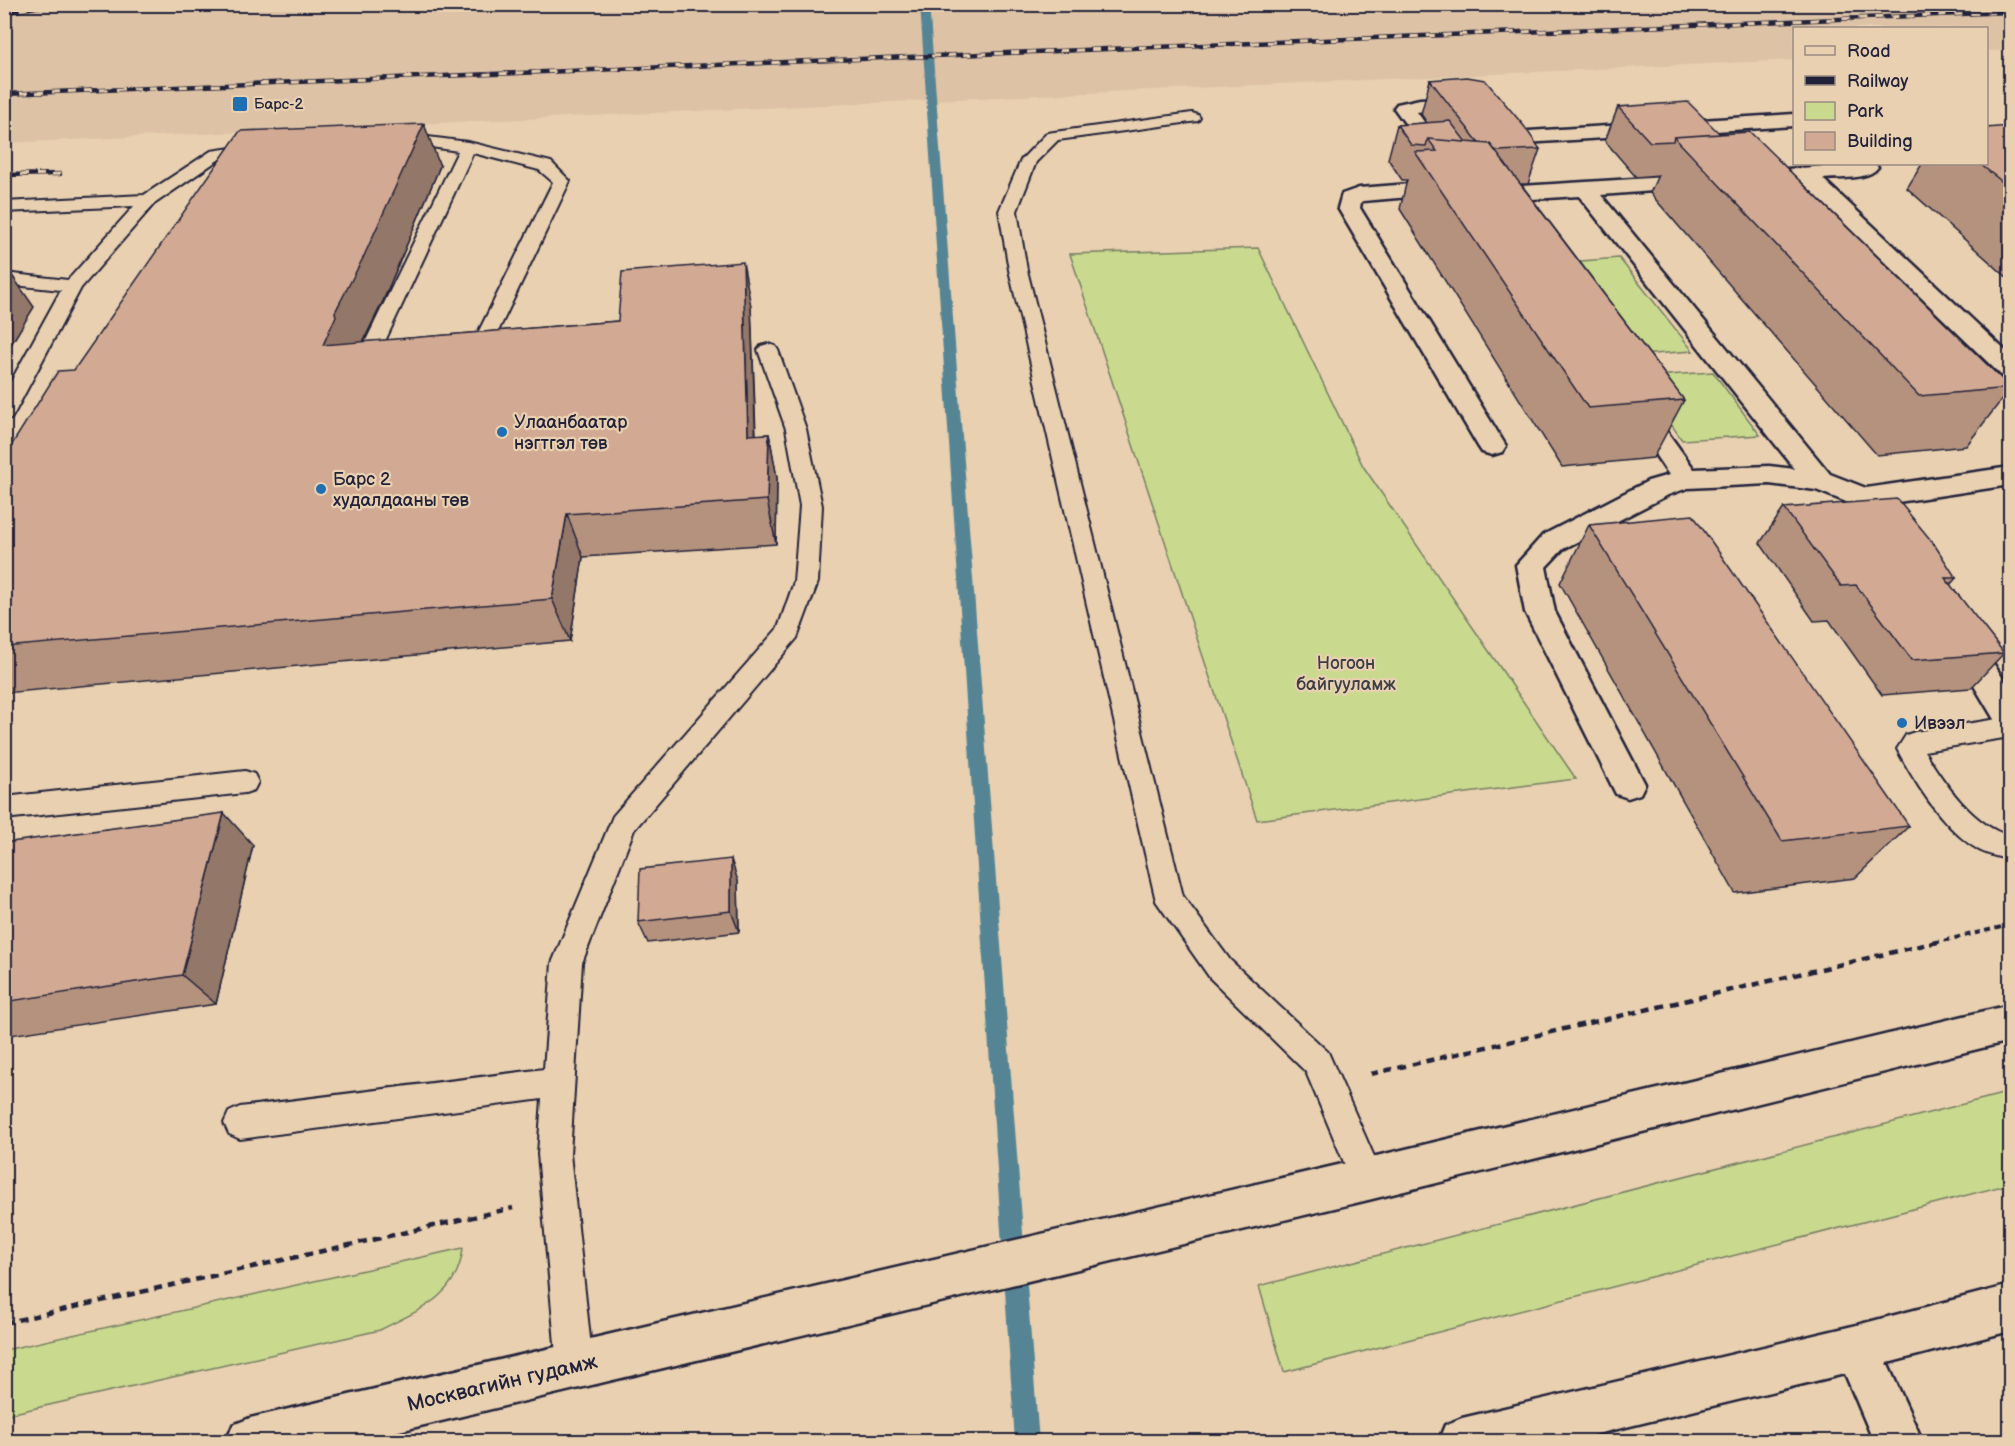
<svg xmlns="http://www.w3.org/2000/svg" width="2015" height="1446" font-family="'Balsamiq Sans',sans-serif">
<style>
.built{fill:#ddc2a5}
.green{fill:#c9d98e;stroke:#767e64;stroke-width:1.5}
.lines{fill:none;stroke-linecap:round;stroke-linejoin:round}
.stream{fill:#558595;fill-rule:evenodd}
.service-casing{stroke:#22223b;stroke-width:4}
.minor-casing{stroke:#22223b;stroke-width:5}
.trunk-casing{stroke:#22223b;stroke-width:5}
.path-far1{stroke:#22223b;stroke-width:4;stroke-dasharray:6 4.5;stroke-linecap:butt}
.path{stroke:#22223b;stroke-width:4.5;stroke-dasharray:8 6;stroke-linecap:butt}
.service{fill:#e8d0b0;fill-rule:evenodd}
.minor{fill:#e8d0b0;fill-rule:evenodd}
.trunk{fill:#e8d0b0;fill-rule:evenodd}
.rail-casing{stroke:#22223b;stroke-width:4.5}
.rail{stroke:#e8d0b0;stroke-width:3;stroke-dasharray:8;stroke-linecap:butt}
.wall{fill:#b5927e;stroke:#22223b;stroke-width:1.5}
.shaded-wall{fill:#937767;stroke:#22223b;stroke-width:1.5}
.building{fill:#d2aa93;stroke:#22223b;stroke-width:1.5}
.poi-dot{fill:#1f6fb2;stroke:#e8d0b0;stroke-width:2}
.labels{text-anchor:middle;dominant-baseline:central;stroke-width:4.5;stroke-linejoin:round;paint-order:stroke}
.far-poi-label{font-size:15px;fill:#22223b;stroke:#e8d0b0;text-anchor:start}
.poi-label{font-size:18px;fill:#22223b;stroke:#e8d0b0;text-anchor:start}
.park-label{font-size:18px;fill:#3b3d47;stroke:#e8d0b0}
.near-street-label{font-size:21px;fill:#22223b;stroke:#e8d0b0}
</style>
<rect width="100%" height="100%" fill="#e8d0b0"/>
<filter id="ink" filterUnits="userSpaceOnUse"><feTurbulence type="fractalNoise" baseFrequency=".0167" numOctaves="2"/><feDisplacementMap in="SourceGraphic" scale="12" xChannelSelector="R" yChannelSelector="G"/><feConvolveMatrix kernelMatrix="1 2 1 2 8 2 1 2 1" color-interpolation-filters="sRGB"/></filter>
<g filter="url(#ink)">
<path class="built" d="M2010 4V50L1987 51 1986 28H1794V60L5 143 4 5Z"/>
<path class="green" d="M1258 248 1363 466 1576 779 1257 820 1070 254Z
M1619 258 1693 351 1626 356 1557 263Z
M1713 372 1760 435 1682 440 1638 377Z
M2010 1092V1184L1284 1372 1259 1286Z
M463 1248C458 1297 419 1310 380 1330L5 1415V1350Z"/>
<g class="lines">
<path class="stream" d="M920 4H929L1039 1442H1015Z"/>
<defs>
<path id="service" d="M1192 113 1198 115 1200 118 1198 121 1058 140 1036 162 1017 211 1027 270 1183 896 1230 960 1328 1052 1384 1179 1380 1191 1368 1195 1356 1191 1306 1072 1210 978 1156 901 1009 270 999 211 1021 160 1047 133Z
M396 133 468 142 551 162 570 181 493 342 471 358H457L454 354 475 339 553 182 539 170 473 153 379 354 390 359 393 363 390 367C380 370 364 366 358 357L458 151 390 141 388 138 390 135Z
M258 144 264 146 266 149 264 152 221 158 154 204 81 288 14 414 11 419 4 420V394L61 290 4 284V273L68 280 134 206 4 212V202L144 195 211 151Z
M768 344 775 346 778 350 806 429 822 506 818 582 797 638 634 830 582 963 570 1154 593 1366 588 1379 575 1384 562 1379 557 1366 538 1154 542 1099 240 1139 229 1134 224 1123 229 1112 240 1107 544 1069 552 963 613 816 778 628 794 582 800 506 786 429 758 350 761 346Z
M2010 717V737L1924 751C1944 783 1973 826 2010 836V860C2000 857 1988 855 1979 850 1945 831 1915 783 1897 749L1906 735 1915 732Z
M245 771 254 774 258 782 254 790 245 793 4 819V797Z"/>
<path id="minor" d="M1457 97C1503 100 1486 111 1513 132L1794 114V126L1510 144C1488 139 1491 126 1477 113 1467 104 1430 110 1417 112L1439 143 1436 147 1429 149 1422 147 1394 108 1397 104 1420 99Z
M1853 164H1875L1878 167C1868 181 1839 177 1823 179L2010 355V377L2001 375 1800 180 1749 184 1741 183 1738 178 1741 173 1749 172Z
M1698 175 1706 177 1709 182 1706 187 1601 195 1830 474 1866 488 2010 467V485L1885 504 1910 535 1905 542 1895 545 1885 542 1854 505 1816 490 1769 484 1688 488 1668 495 1563 549 1546 567 1555 612 1645 784 1640 794 1628 798 1616 794 1525 612 1516 565 1543 535 1648 481 1669 475 1623 407 1627 401 1636 399 1645 401 1694 469 1769 466 1795 469 1579 196 1503 201 1500 205C1488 208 1484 205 1477 195L1480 190 1488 188Z
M1448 181 1456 183 1459 188 1456 193 1363 201 1361 202 1360 208 1506 446 1502 452 1492 455 1482 452 1478 446 1338 208 1342 194 1359 188Z
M1961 625 1972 629 2010 690V730L1998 726 1945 637 1950 629Z
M1857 1325 1873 1332 1923 1442H1874L1834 1348 1841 1332Z"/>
<path id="trunk" d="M2010 1005V1041L1368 1200 353 1442H226L233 1425 250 1418 1368 1158Z
M2010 1285V1331L1857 1371 1564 1442H1438L1445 1425 1462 1418 1857 1325Z"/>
</defs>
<use href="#service" class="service-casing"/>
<use href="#minor" class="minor-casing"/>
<use href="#trunk" class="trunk-casing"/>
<path class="path-far1" d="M1934 943 2010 925"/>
<path class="path" d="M1371 1074 1941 941
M4 1323 513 1208"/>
<use href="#service" class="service"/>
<use href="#minor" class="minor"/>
<use href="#trunk" class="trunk"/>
<defs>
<path id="rail" d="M4 13 51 4
M4 94 2010 12
M4 175 60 174"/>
</defs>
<use href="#rail" class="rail-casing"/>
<use href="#rail" class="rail"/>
</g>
<path class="wall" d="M1430 80 1540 149 1528 184H1521L1684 400 1653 458 1562 467 1400 209 1407 180H1402L1388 159 1397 125 1427 123 1421 114Z
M1618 107 1720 134 2010 387V389L1966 446 1877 455 1650 193 1658 175 1636 177 1605 141Z
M2010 126V280L1907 188 1922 164H1986Z
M440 166 383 301 363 342 618 321 751 306 756 435 769 434 777 478 776 544 583 557 570 641 4 693V457L74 370Z
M1784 508 1956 578 1950 585 2004 653 1971 688 1882 695 1829 620 1814 621 1760 543Z
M1589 525 1909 826 1855 878 1735 893 1560 583Z
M4 843 253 845 216 1004 4 1036Z
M738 881 739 932 648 943 638 922Z"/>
<path class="shaded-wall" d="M424 124 440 166 383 301 356 356 323 345 335 312Z
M743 262 751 306 757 479 748 435Z
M4 264 34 307 4 356Z
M769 434 777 478 776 544 767 500Z
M567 514 583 557 570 641 552 599Z
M224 813 253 845 216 1004 182 975Z
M731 859 738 881 739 932 731 911Z"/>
<path class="building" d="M1467 77 1485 80 1524 126 1540 149 1499 151 1495 150 1490 144 1479 143 1430 80Z
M1688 102 1720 134 1674 137 1673 141 1650 142 1618 107Z
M1450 121 1466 142 1428 139 1426 146 1411 145 1397 125Z
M424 124 363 258 335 312 336 316 323 345 618 321 622 272 743 262 748 435 769 434 767 500 567 514 552 599 4 647V457L58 371 74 370 240 131Z
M2010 126V188L1980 164H1986V128Z
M1750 132 2010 387V388L1919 396 1674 137Z
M1428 139 1490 144 1684 400 1588 408 1415 152 1437 151Z
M1897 499 1934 544 1956 578H1945L2004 653 1912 660 1856 585 1841 586 1784 508Z
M1693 515 1909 826 1782 841 1589 525Z
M224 813 182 975 4 1002V843Z
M731 859V911L638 922 640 869Z"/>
</g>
<g class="poi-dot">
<rect x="232" y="96" width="16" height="16" rx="3"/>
<circle cx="502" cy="432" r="6"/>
<circle cx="321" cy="489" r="6"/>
<circle cx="1902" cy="723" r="6"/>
</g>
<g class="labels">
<g class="far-poi-label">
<text x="254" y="104">Барс-2</text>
</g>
<g class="poi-label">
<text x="514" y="422">Улаанбаатар<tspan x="514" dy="21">нэгтгэл төв</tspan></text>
<text x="333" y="479">Барс 2<tspan x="333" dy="21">худалдааны төв</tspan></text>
<text x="1914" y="723">Ивээл</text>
</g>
<g class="park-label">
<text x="1346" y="663">Ногоон<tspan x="1346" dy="21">байгууламж</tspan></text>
</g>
<g class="near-street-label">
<text transform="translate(502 1383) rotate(-13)">Москвагийн гудамж</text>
</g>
</g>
<rect width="2015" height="1446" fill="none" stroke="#e8d0b0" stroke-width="24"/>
<rect x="12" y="12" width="1991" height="1422" fill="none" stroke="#22223b" stroke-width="2" filter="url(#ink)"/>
<rect x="1793" y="27" width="195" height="138" fill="#e8d0b0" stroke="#998a81" stroke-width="1.5"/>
<rect x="1805" y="46" width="30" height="9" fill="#e8d0b0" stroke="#998a81" stroke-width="1.5"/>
<text x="1847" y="57" font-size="18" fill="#22223b">Road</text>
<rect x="1805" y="76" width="30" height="9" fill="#22223b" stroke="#998a81" stroke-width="1.5"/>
<text x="1847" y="87" font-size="18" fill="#22223b">Railway</text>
<rect x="1805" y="102" width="30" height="18" fill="#c9d98e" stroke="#998a81" stroke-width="1.5"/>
<text x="1847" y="117" font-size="18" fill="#22223b">Park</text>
<rect x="1805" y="132" width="30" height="18" fill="#d2aa93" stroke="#998a81" stroke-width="1.5"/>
<text x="1847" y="147" font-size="18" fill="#22223b">Building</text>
</svg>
